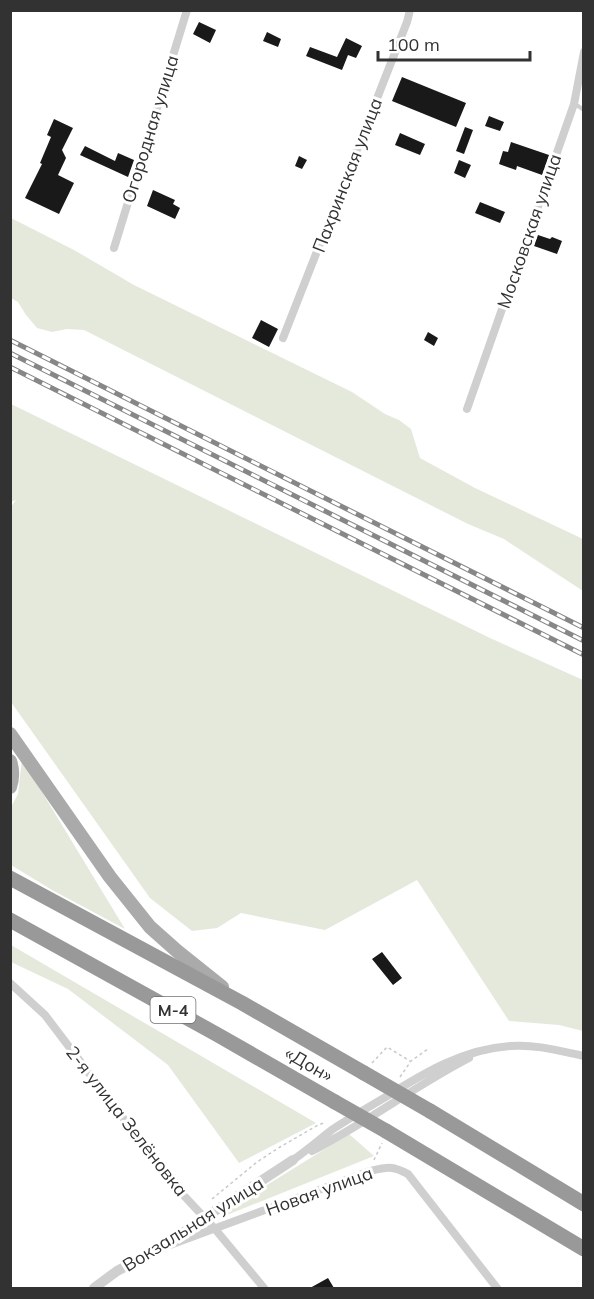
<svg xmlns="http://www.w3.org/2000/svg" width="594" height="1299" font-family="Mulish,sans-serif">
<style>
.green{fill:#e4e9dc}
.building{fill:#191919}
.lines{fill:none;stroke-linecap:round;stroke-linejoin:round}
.path{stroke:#c9c9c9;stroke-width:1.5;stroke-dasharray:3 3;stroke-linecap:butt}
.service{stroke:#cfcfcf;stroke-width:4}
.minor{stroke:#cfcfcf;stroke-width:8}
.tertiary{stroke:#cfcfcf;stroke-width:10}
.primary{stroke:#aaa;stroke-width:14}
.motorway{stroke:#999;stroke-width:15}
.rail-casing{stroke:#878787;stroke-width:5}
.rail{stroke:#fff;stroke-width:3;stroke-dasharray:9;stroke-linecap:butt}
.motorway-bridge{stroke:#999;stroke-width:15}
.labels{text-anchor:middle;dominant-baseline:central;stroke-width:6;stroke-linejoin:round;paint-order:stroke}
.shield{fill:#fff;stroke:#707070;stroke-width:1.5}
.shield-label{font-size:16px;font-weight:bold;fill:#323232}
.street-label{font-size:18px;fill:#323232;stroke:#fff}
</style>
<rect width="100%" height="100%" fill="#fff"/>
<path class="green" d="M11 218 74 250 134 285 352 392 385 414 399 420 411 429 420 458 475 488 583 539V591L504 539 468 524 84 330 67 329 52 332 37 328 26 315 18 302 11 298Z
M11 404 490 638 583 680V1031L559 1025 509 1021 417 880 325 930 241 913 217 928 192 931 150 898 11 702 10 508 16 500 11 502Z
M22 759 125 929 52 890 11 865 10 809 18 794Z
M11 945 316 1123 239 1163 168 1065 68 989 11 962Z
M349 1134 374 1156 227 1215 225 1211Z"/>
<path class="building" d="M199 22 216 30 210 43 193 34Z
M267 32 281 39 278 47 263 41Z
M346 38 362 46 356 58 348 55 342 70 306 56 310 47 337 57Z
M402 77 466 103 456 127 392 101Z
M489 116 504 122 500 131 485 126Z
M54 119 73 128 62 150 66 158 58 175 74 183 59 214 25 198 42 164 40 163 51 137 47 135Z
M465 127 473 130 464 154 456 151Z
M400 133 425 144 420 155 395 145Z
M511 142 549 155 542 175 517 166 516 170 499 164 503 151 508 152Z
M85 146 115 161 118 153 134 160 128 177 80 155Z
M299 156 307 160 302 169 295 166Z
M459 160 471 165 465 178 454 173Z
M153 190 175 200 173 204 180 208 175 219 147 206Z
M480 202 505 212 500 223 475 213Z
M538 235 550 239 552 237 562 241 557 254 534 246Z
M261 320 278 329 269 347 252 338Z
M428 332 438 338 434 346 424 340Z
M382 952 402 978 393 985 372 959Z
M328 1278 334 1288H310Z"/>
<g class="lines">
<path class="path" d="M372 1063 387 1047 410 1061
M400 1077 411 1061 428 1049
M374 1160 382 1143
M212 1199 257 1162 280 1147 318 1125 324 1123"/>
<path class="service" d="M575 104 584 110"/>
<path class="minor" d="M114 248 187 10
M283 338 407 22 410 10
M467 409 574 104 584 52
M10 983 45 1015 174 1185 215 1229 264 1288
M312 1151C366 1123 415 1086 469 1058
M293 1160C307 1150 320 1139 333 1129 350 1118 367 1108 384 1098 424 1073 463 1049 511 1046 535 1044 560 1051 584 1056
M170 1245 370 1171C386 1167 392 1165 408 1174L497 1288"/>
<path class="tertiary" d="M94 1288 117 1271 161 1248 204 1218 293 1160"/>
<path class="primary" d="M10 734 110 877 150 927 177 951 222 987
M10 761C13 770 13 778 10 787"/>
<path class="motorway" d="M10 878 242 1003 364 1073
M10 920 218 1035 335 1102
M430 1111 584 1204
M386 1131 584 1249"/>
<defs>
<path id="rail" d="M10 340 584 628
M10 353 584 641
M10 367 584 655"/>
</defs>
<use href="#rail" class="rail-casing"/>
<use href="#rail" class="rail"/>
<path class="motorway-bridge" d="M364 1073 430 1111
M335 1102 386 1131"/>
</g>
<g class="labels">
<rect class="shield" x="150.5" y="997" width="45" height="26" rx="4.5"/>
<g class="shield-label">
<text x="173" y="1010">М-4</text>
</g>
<g class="street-label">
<text transform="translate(150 129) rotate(-73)">Огородная улица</text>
<text transform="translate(347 175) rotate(-69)">Пахринская улица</text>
<text transform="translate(529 231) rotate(-71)">Московская улица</text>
<text transform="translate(309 1064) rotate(30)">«Дон»</text>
<text transform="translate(127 1121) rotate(52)">2-я улица Зелёновка</text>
<text transform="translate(319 1191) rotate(-20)">Новая улица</text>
<text transform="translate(193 1224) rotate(-32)">Вокзальная улица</text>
</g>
</g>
<rect width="594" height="1299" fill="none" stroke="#323232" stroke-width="24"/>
<path d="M378 51v9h152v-9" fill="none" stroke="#323232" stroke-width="3"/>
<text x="387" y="51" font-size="18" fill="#323232" stroke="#ffffff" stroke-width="4.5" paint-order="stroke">100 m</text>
</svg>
